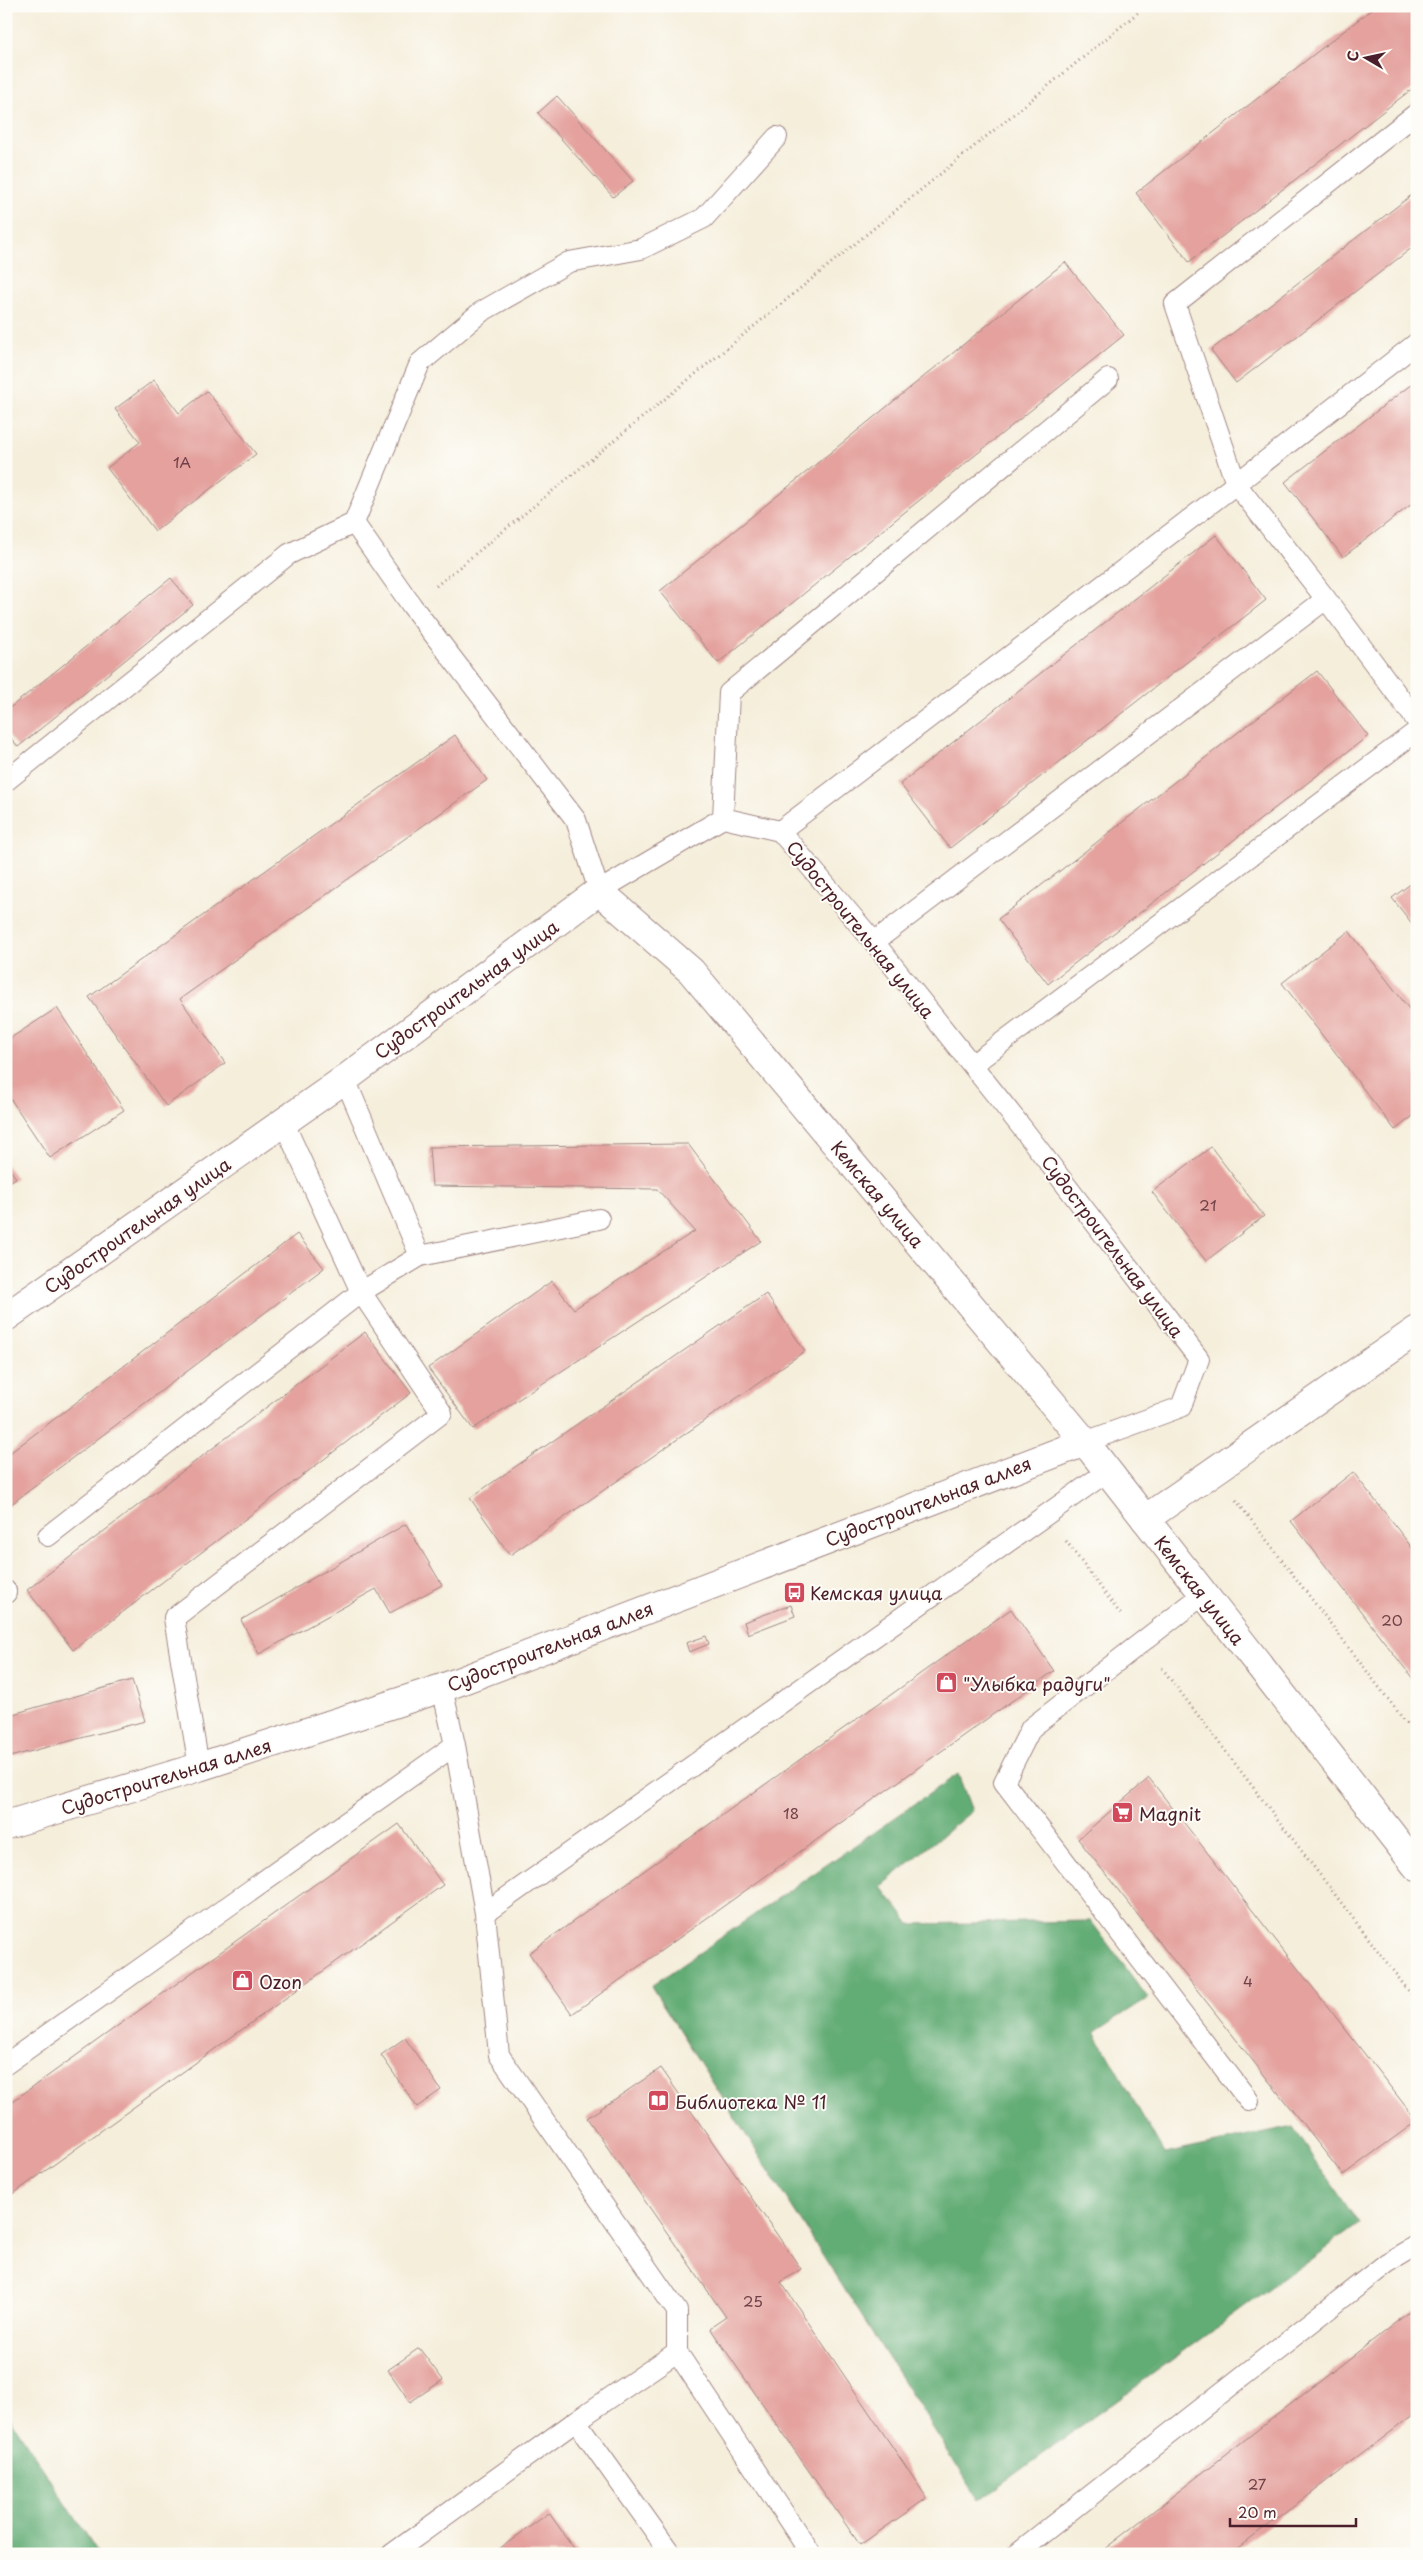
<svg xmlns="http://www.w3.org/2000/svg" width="1423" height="2560" font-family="'Playpen Sans',sans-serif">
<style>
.forest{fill:#62ac74;stroke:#566650}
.building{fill:#e4a19d}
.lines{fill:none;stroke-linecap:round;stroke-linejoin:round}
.service-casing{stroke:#a08683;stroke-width:22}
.minor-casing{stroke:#a08683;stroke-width:30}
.tertiary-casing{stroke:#a08683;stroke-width:30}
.path{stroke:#a08683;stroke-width:3;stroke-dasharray:1 4;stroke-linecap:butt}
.service{stroke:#fff;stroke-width:20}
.minor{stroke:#fff;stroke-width:28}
.tertiary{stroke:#fff;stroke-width:28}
.labels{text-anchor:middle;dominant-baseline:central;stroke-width:4;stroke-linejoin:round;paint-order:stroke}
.number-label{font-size:15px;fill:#704048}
.street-label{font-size:18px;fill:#4a1f2b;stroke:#fdfcf7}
.poi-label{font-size:18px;fill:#4a1f2b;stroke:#fdfcf7;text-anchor:start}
</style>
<rect width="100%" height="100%" fill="#fdfcf7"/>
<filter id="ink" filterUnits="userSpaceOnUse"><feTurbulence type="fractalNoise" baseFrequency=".02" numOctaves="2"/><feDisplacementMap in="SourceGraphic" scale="10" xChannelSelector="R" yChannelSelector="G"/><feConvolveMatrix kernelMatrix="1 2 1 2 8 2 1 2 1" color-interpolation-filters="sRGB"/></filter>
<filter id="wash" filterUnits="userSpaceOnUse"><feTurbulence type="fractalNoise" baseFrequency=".0096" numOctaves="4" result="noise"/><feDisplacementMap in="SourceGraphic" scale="20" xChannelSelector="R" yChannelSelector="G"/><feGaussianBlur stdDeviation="1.12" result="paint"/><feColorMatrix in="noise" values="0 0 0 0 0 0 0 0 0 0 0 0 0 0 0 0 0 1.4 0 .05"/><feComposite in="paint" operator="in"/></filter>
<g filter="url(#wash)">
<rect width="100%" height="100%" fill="#f5eedb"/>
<path class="forest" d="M958 1774 972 1811 881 1886 910 1924 1091 1921 1148 1998 1095 2032 1164 2154 1293 2127 1359 2224 979 2500 651 1986Z
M6 2412 99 2554H14L6 2542Z"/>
<g id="blocks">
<path class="building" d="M1376 6H1417V85L1189 262 1136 193Z
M557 96 633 181 613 197 538 113Z
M1413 194 1417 198V244L1236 383 1211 350Z
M1065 262 1124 335 718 663 660 591Z
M154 380 179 413 207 391 256 454 155 531 107 468 140 442 115 409Z
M1417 380V500L1343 557 1285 482Z
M1216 535 1266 600 950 848 900 784Z
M171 578 193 605 18 747 6 732V711Z
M1317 671 1368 736 1048 984 998 919Z
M455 735 487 780 180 999 225 1063 166 1106 89 997Z
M1417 879V930L1392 898Z
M1349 931 1417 1019V1113L1395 1130 1282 983Z
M57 1008 124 1110 50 1158 6 1092V1041Z
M688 1144 761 1241 473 1429 428 1368 552 1281 574 1309 695 1231 657 1189 432 1186 429 1147Z
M1211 1147 1264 1216 1206 1261 1152 1192Z
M6 1164 16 1178 6 1184Z
M297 1234 324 1268 6 1508V1456Z
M766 1294 805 1351 510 1555 470 1498Z
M365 1332 411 1393 73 1650 27 1590Z
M1353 1472 1417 1554V1684L1291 1521Z
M406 1524 442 1585 390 1613 376 1589 259 1654 241 1620Z
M791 1605 795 1616 748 1634 744 1622Z
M1011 1609 1054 1671 572 2014 529 1953Z
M706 1636 709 1644 689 1652 686 1643Z
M132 1680 145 1721 6 1758V1716Z
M1149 1778 1417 2121 1343 2175 1078 1839Z
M399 1824 443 1885 6 2199V2106Z
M405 2038 441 2090 417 2107 381 2055Z
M661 2068 801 2269 781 2282 927 2498 860 2545 710 2328 726 2317 587 2118Z
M1417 2306V2412L1231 2554H1098Z
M419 2348 443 2380 410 2402 388 2370Z
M549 2513 578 2554H492Z"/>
</g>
</g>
<g filter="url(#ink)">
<use href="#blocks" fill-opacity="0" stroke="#a08683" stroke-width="1"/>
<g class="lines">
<defs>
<path id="service" d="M1417 113 1175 304 1236 484 1417 343
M354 523 412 606 576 820 599 891 723 818 780 831 874 942 1023 1129 1199 1359 1181 1407 1085 1442
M1326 599 1417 721
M6 781 289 554 354 523 420 363 481 312 569 262 641 249 704 218 777 137
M723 818 729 693 1108 379
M780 831 1236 484 1326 599 874 942
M972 1065 1417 731
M345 1079 420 1256
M48 1536 361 1292 420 1256 599 1219
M6 1591V1593
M1204 1594 1031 1728 1004 1782 1249 2101
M442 1688 455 1745 485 1913 499 2055 677 2311V2352L811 2554
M199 1767 174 1618 442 1413 361 1292 283 1121
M485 1913 1108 1471
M6 2064 455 1745
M576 2421 677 2352
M392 2554 576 2421 671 2554
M1016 2554 1387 2263 1417 2245"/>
<path id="minor" d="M1145 1519 1417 1330"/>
<path id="tertiary" d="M6 1317 345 1079 599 891 691 971 1085 1442 1417 1867
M6 1825 199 1767 442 1688 1085 1442"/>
</defs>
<use href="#service" class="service-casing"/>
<use href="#minor" class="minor-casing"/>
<use href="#tertiary" class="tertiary-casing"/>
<path class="path" d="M436 586 1146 6
M1236 1500 1417 1737
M1066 1541 1122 1616
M1162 1668 1417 2002"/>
<use href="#service" class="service"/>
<use href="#minor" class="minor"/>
<use href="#tertiary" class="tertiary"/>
</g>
</g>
<defs>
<symbol id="bus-square" viewBox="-11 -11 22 22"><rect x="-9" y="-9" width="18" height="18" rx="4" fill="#d1495b" stroke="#fdfcf7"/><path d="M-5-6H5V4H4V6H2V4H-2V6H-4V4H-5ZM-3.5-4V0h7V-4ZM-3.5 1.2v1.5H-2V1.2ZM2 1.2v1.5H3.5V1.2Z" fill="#fff"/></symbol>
<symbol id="shop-square" viewBox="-11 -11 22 22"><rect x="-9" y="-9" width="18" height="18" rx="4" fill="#d1495b" stroke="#fdfcf7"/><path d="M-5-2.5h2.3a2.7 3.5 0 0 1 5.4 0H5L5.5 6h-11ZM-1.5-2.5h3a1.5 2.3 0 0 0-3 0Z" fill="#fff"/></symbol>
<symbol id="supermarket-square" viewBox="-11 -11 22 22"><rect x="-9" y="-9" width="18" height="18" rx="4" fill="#d1495b" stroke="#fdfcf7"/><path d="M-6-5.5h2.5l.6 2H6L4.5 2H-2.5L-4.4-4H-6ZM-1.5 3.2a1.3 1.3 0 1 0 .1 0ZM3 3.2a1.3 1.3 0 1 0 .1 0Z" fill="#fff"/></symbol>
<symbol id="library-square" viewBox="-11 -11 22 22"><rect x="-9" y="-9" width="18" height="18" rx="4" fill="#d1495b" stroke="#fdfcf7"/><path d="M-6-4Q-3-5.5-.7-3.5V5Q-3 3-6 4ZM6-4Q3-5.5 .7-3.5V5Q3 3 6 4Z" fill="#fff"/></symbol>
</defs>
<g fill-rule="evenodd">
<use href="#bus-square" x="782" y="1580" width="25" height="25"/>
<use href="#shop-square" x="934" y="1670" width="25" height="25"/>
<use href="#supermarket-square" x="1110" y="1800" width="25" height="25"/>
<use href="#shop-square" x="230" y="1968" width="25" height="25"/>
<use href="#library-square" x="646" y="2088" width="25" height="25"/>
</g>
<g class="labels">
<g class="number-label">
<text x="182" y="461">1А</text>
<text x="1208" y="1204">21</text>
<text x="1392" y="1619">20</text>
<text x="791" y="1812">18</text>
<text x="1248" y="1980">4</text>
<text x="753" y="2300">25</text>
<text x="1257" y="2483">27</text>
</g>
<g class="street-label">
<text transform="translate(861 929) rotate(51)">Судостроительная улица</text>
<text transform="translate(466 989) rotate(-36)">Судостроительная улица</text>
<text transform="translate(878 1194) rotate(50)">Кемская улица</text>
<text transform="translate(137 1225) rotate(-35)">Судостроительная улица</text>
<text transform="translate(1113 1246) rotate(53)">Судостроительная улица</text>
<text transform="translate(928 1501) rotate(-21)">Судостроительная аллея</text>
<text transform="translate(1200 1590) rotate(52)">Кемская улица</text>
<text transform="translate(550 1646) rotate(-21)">Судостроительная аллея</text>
<text transform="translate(166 1776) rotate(-17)">Судостроительная аллея</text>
</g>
<g class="poi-label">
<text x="810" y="1592">Кемская улица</text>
<text x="963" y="1683">"Улыбка радуги"</text>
<text x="1139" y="1813">Magnit</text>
<text x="259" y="1981">Ozon</text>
<text x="675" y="2101">Библиотека № 11</text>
</g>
</g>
<rect width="1423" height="2560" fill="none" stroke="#fdfcf7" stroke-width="25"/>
<g transform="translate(1366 58) rotate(279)" stroke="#fdfcf7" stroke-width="4" paint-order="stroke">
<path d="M0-4L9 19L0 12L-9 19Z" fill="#4a1f2b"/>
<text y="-8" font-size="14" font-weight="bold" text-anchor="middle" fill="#4a1f2b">С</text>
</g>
<path d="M1230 2518v8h126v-8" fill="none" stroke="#4a1f2b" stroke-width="2.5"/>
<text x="1238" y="2518" font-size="15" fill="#4a1f2b" stroke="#fdfcf7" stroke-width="4" paint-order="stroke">20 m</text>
</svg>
